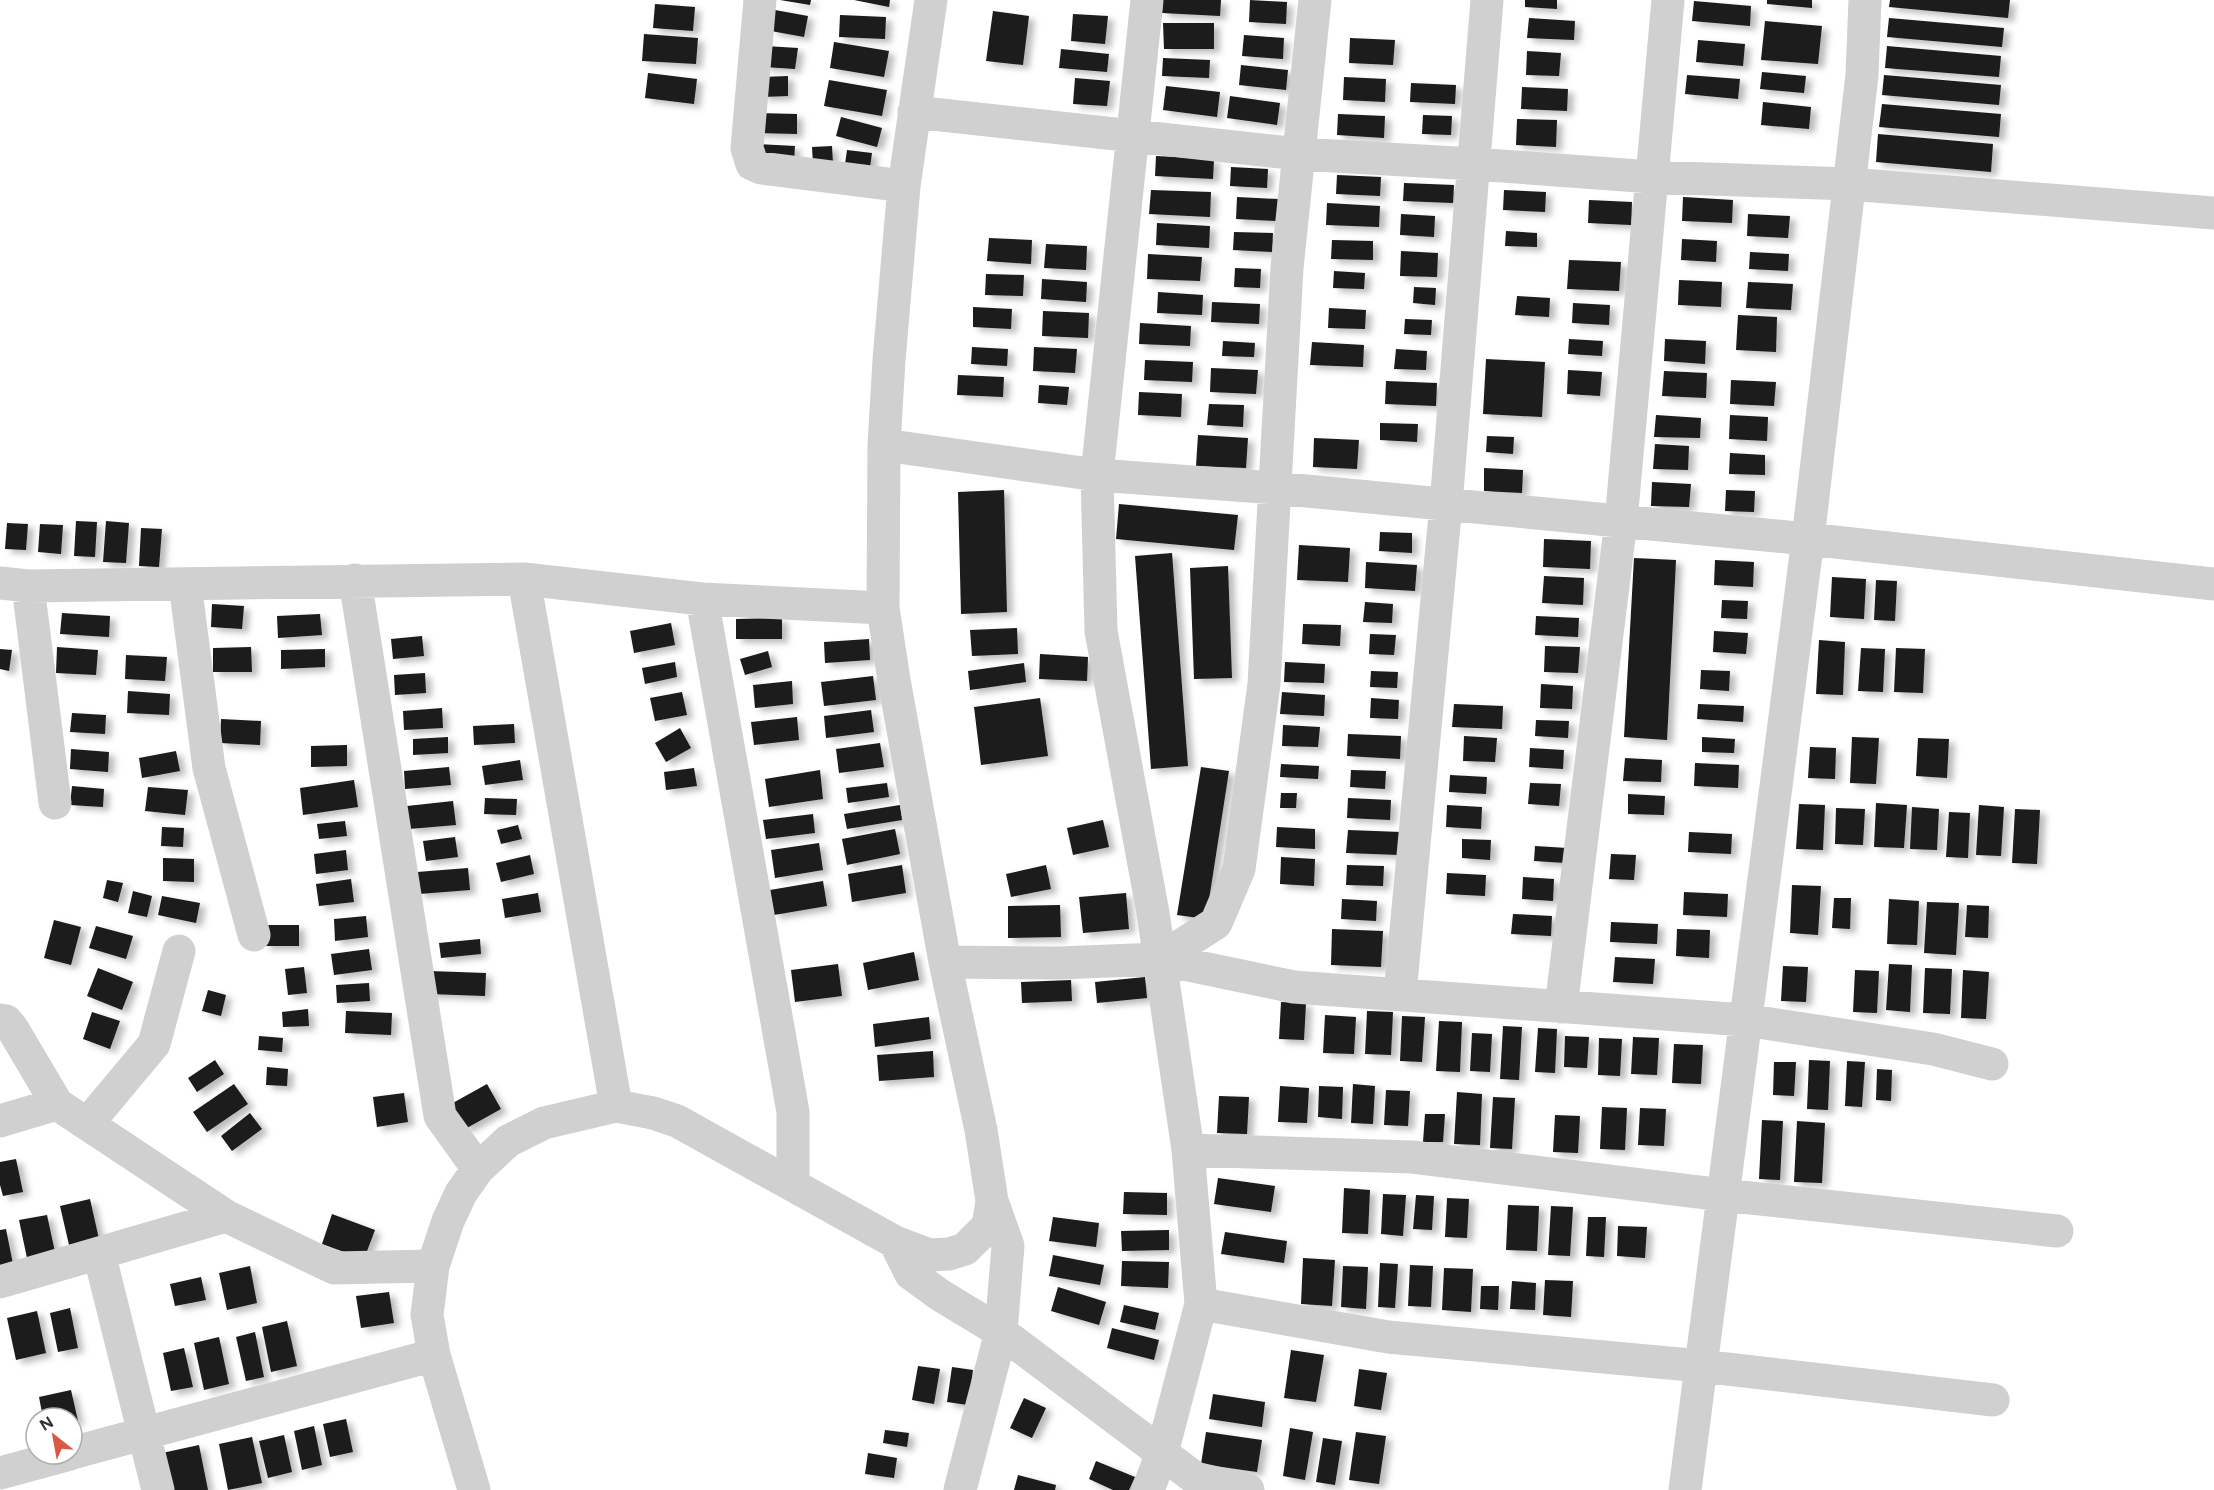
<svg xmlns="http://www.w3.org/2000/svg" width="2214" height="1490" font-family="Figtree,sans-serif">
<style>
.building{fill:#1a1a1a;filter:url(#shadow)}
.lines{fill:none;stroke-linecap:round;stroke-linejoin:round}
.minor{stroke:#d0d0d0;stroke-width:33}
</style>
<defs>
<filter id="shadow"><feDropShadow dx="6" dy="4" stdDeviation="3" flood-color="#0004"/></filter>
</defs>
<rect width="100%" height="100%" fill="#fff"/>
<path class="building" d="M780 0H811L810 5Z
M854 0H890L889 7Z
M1163 0H1221L1220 16 1162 13Z
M1250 0 1287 2 1286 24 1249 22Z
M1525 0H1557V9L1525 7Z
M1767 0H1812V8L1767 4Z
M1890 0H2010L2008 18 1889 7Z
M1694 1 1751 6 1750 26 1692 21Z
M655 4 695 7 693 31 653 28Z
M775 10 808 16 804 37 771 31Z
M993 11 1029 16 1023 65 986 61Z
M1073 14 1108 16 1105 44 1071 41Z
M840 15 886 17 885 39 839 37Z
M1529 18 1575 21 1574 40 1527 38Z
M1889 18 2004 28 2002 47 1887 37Z
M1765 21 1822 26 1818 64 1761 60Z
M1163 23H1214V49H1164Z
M644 34 698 38 696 64 642 61Z
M1244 35 1284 38 1283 59 1242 56Z
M1350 38 1395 40 1393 65 1349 63Z
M1698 40 1745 44 1743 66 1696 62Z
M834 42 889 51 884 77 830 68Z
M765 46 798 48 795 69 764 67Z
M1887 46 2001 56 1999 77 1885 68Z
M1061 49 1109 54 1107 72 1059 68Z
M1527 51 1561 53 1559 76 1526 75Z
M1163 58 1210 60 1209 78 1162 76Z
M1241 65 1288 70 1286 90 1239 85Z
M1762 72 1806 76 1804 93 1760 89Z
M648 73 697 79 694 104 645 98Z
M1687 75 1740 79 1738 99 1685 94Z
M1884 75 2001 85 1999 105 1882 95Z
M788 76V96L762 97V77Z
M1344 77 1386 79 1385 102 1343 100Z
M1075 78 1110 81 1107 106 1073 104Z
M829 80 887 90 882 116 824 106Z
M1411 83 1456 85 1455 104 1410 102Z
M1166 86 1220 92 1217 117 1163 110Z
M1522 87 1568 89 1567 111 1521 109Z
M1230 96 1280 103 1277 125 1227 118Z
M1763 102 1811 107 1809 129 1761 125Z
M1882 104 2001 114 1999 137 1879 127Z
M757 113 797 114V134L757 133Z
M1338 114 1385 116 1384 138 1337 135Z
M1423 115 1452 116 1451 135 1422 134Z
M841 117 882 128 877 147 836 136Z
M1517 119 1557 120 1556 147 1516 145Z
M1878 134 1993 144 1991 172 1876 162Z
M757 144 795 146 794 161 757 159Z
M832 146 833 164H813L812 147Z
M847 150 872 153 869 174 844 171Z
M1156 156 1214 159 1213 179 1155 176Z
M1231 167 1268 169 1267 188 1230 186Z
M1337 175 1381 177 1380 196 1336 194Z
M1404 183 1454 185 1453 203 1403 201Z
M1151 190 1211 192 1210 217 1149 214Z
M1504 190 1546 192 1545 212 1503 210Z
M1237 197 1278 199 1277 221 1236 219Z
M1683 197 1733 200 1732 223 1682 221Z
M1589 200 1632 202 1631 225 1588 223Z
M1327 203 1380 206 1379 227 1326 225Z
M1401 214 1435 216 1434 237 1400 235Z
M1748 214 1790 216 1788 238 1747 236Z
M1157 223 1210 226 1209 248 1156 245Z
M1506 231 1537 233V247L1505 246Z
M1234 232 1273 233 1272 252 1233 250Z
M989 238 1032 240 1031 264 987 261Z
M1682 239 1717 241 1716 262 1681 260Z
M1332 240 1373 241V260L1331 259Z
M1046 244 1087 246 1086 270 1044 268Z
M1401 251 1438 253 1437 277 1400 276Z
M1750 252 1789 254 1788 271 1749 269Z
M1148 254 1202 257 1200 281 1147 279Z
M1569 260 1621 262 1619 291 1567 289Z
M1235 268 1261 269 1260 288 1234 287Z
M1334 271 1365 273 1364 289 1333 288Z
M986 274 1024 275 1023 296 985 295Z
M1042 279 1087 282 1086 302 1041 299Z
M1679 280 1722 282 1721 307 1678 305Z
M1748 282 1793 284 1791 310 1746 308Z
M1414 287 1436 288 1435 305 1413 303Z
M1158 292 1203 295 1202 315 1157 313Z
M1517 296 1550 298 1549 317 1515 315Z
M1212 302 1260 304 1259 324 1211 322Z
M1573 303 1610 305 1609 325 1572 323Z
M973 307 1012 309 1011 329 973 327Z
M1329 308 1366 310 1365 329 1328 328Z
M1043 311 1089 313 1088 338 1042 336Z
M1738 315 1777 317 1776 352 1736 350Z
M1405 319 1432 320 1431 335 1404 334Z
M1140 323 1191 326 1190 346 1139 344Z
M1569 339 1603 341 1602 356 1568 354Z
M1665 339 1706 341 1705 364 1664 361Z
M1223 341 1255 343 1254 357 1222 356Z
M1312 342 1364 345 1363 367 1310 365Z
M972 347 1008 349 1007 366 971 364Z
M1034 347 1077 349 1075 373 1033 371Z
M1396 349 1427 351 1426 370 1394 369Z
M1486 359 1545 362 1542 417 1483 414Z
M1145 360 1193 362 1192 382 1144 380Z
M1211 368 1258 370 1256 394 1210 392Z
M1568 370 1602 372 1600 396 1567 394Z
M1664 371 1707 373 1706 398 1662 396Z
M958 375 1004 377 1003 397 957 395Z
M1731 380 1776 382 1774 406 1730 404Z
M1386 381 1437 383 1436 406 1385 404Z
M1039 385 1069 387 1067 405 1038 403Z
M1139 392 1182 394 1181 417 1138 415Z
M1209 404 1244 405 1243 427 1207 425Z
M1656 415 1701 418 1700 438 1654 437Z
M1730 415 1768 417 1767 441 1729 439Z
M1380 423 1418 424 1417 442 1380 440Z
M1198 435 1248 438 1246 468 1196 466Z
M1487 436 1514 437 1513 454 1486 452Z
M1314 438 1359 440 1357 469 1313 467Z
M1655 444 1689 446 1688 470 1653 469Z
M1730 453 1765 455V475L1729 474Z
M1484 468 1523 470 1522 493 1484 491Z
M1652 482 1691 484 1689 507 1651 506Z
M1004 490 1007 612 961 614 958 492Z
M1726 490 1755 491 1754 512 1725 511Z
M1119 504 1238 515 1234 550 1116 539Z
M76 521 97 522 95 557 74 556Z
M106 521 129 523 126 563 103 562Z
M7 523 28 524 26 550 5 549Z
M40 524 63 525 61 554 38 552Z
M141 528 162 529 159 567 139 566Z
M1380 532 1412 533V553L1379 551Z
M1544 539 1591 541 1590 569 1543 567Z
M1299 545 1350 548 1348 582 1297 580Z
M1172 553 1188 766 1151 769 1135 556Z
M1634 558 1676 560 1667 740 1624 737Z
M1715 560 1754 562 1753 587 1714 585Z
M1366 562 1417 565 1415 591 1365 588Z
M1228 566 1232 678 1194 679 1190 568Z
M1544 576 1584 578 1583 605 1542 603Z
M1832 577 1866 579 1864 619 1830 617Z
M1876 580 1897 581 1895 621 1874 620Z
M1722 600 1748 601 1747 619 1721 618Z
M1365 602 1393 604 1392 623 1363 622Z
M212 604 244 606 242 629 211 627Z
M62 613 110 616 109 637 60 634Z
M320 614 322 635 278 638 277 616Z
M1536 616 1579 618 1578 637 1535 635Z
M782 618V639H736V619Z
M671 623 675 645 634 653 630 631Z
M1303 624 1341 625 1340 646 1302 644Z
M1017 628 1018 654 972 656 970 630Z
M1714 631 1748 633 1746 654 1713 652Z
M1370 634 1396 635 1394 655 1369 654Z
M422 636 424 656 393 659 391 639Z
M869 639 870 660 825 663 824 642Z
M1819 640 1845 642 1843 695 1816 694Z
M1545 646 1580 647 1578 673 1544 672Z
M57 647 98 650 96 675 56 673Z
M251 647 252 672H213V648Z
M1861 648 1885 649 1883 692 1858 691Z
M1896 648 1925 649 1923 693 1894 692Z
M0 649 12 650 9 671 0 669Z
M325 649V667L281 669V650Z
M768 651 772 667 745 675 740 659Z
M1040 654 1088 657 1087 681 1039 679Z
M126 655 167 657 165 681 125 679Z
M675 662 677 677 645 684 642 668Z
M1285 662 1325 664 1324 683 1284 682Z
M1024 663 1026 682 970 690 968 671Z
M1701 670 1730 671 1729 691 1700 689Z
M1371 671 1398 672 1397 688 1370 687Z
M425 673 426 693 395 695 394 675Z
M873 676 876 700 824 706 821 682Z
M792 681 793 704 755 708 753 685Z
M1541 684 1573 686 1572 709 1540 708Z
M128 691 170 694 169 715 127 713Z
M682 692 687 715 655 721 650 698Z
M1282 692 1325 695 1324 716 1280 714Z
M1040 698 1048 756 981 765 974 707Z
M1371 698 1399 700 1398 719 1370 718Z
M1454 704 1503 706 1502 729 1452 727Z
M1698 704 1744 706 1743 722 1697 719Z
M442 708 443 728 404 730 403 711Z
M871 710 874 732 826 738 824 716Z
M72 713 106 715 105 734 70 732Z
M797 717 799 740 754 745 751 722Z
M221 719 261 721 260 745 220 743Z
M1536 720 1569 721 1568 738 1535 736Z
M514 724 515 743 474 745 473 726Z
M1283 725 1320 727 1318 747 1282 746Z
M680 728 691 748 666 762 655 743Z
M1348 734 1401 736 1400 759 1347 756Z
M1464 736 1497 738 1495 762 1463 761Z
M448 737V753L413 755V739Z
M1702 737 1735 739 1734 753 1702 752Z
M1852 737 1879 738 1876 784 1850 783Z
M1918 738 1949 739 1947 778 1916 776Z
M880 743 884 767 839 773 836 749Z
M347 745V766L311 767V746Z
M1810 747 1836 748 1835 779 1808 778Z
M1530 748 1564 750 1563 769 1529 767Z
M71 749 109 752 108 772 70 769Z
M176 751 180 771 142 778 139 758Z
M1625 758 1662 760 1661 782 1623 781Z
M520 760 523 780 485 785 482 766Z
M1695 763 1739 765 1738 788 1694 786Z
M1281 764 1319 766 1318 779 1280 777Z
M449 767 451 785 405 789 404 771Z
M1201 767 1229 771 1206 919 1177 915Z
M694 768 697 786 666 790 664 772Z
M820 770 823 799 769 807 765 779Z
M1351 770 1386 771 1385 789 1350 787Z
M1450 775 1487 777 1486 794 1449 792Z
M354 780 358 807 303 815 300 788Z
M887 783 889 797 848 803 846 788Z
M1530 783 1561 784 1559 806 1528 804Z
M72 786 104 789 103 807 70 805Z
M148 787 188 790 185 815 145 811Z
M1281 793H1297L1296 808H1280Z
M1628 794 1665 796 1664 815 1628 814Z
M485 798 517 799 516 815 484 814Z
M1348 798 1391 800 1390 820 1347 818Z
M453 801 456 825 409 829 407 806Z
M1876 803 1907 805 1904 848 1874 847Z
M1799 804 1825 805 1823 850 1796 849Z
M900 805 902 820 847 829 844 814Z
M1447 805 1482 807 1481 829 1446 827Z
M1979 805 2004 807 2001 856 1976 855Z
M1912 807 1939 809 1937 850 1910 849Z
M1836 808 1865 809 1863 845 1835 844Z
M2015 809 2040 810 2037 864 2012 863Z
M1949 812 1970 813 1968 858 1946 857Z
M813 814 815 833 766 839 763 820Z
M1103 820 1109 847 1073 855 1067 828Z
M345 821 347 836 319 839 317 824Z
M518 825 522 839 501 844 497 830Z
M162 827 184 828 183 847 161 846Z
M1277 827 1315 829V849L1276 847Z
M895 829 900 854 847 865 842 839Z
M1348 830 1401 832 1400 855 1346 853Z
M1689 832 1732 834 1731 854 1688 852Z
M455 837 458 857 426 861 423 841Z
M1462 839 1491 840 1490 860 1462 858Z
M819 843 823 870 775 878 771 850Z
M1535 846 1567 848 1566 863 1534 861Z
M346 850 348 870 316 874 314 854Z
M1611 854 1636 855 1634 880 1609 879Z
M530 855 534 874 501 882 496 863Z
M1281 857 1315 859 1314 886 1280 884Z
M163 858 194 859V882L163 881Z
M902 865 906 893 852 902 848 874Z
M1046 865 1051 889 1011 897 1006 874Z
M1347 865 1384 866 1383 886 1346 885Z
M468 868 470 890 419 894 417 872Z
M1447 873 1486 875 1485 896 1446 894Z
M1523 877 1554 879 1553 901 1522 899Z
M351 879 354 902 319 906 316 884Z
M107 880 123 883 118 902 103 898Z
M823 881 827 906 774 915 770 890Z
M1792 885 1821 886 1818 935 1790 933Z
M133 891 152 896 147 917 128 913Z
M1684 892 1728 894 1727 917 1683 915Z
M538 893 541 912 505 918 502 899Z
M1126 893 1129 929 1083 933 1079 897Z
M162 896 200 903 196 923 158 915Z
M1834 898H1851L1850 929 1832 928Z
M1342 899 1377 901 1376 921 1341 919Z
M1889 899 1919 901 1917 945 1887 944Z
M1927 902 1959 903 1956 955 1924 953Z
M1060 905 1061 937 1008 938V906Z
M1967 905 1989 906 1988 938 1965 937Z
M1513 914 1552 916 1551 936 1511 934Z
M366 916 368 937 335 941 334 919Z
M54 920 81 927 71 965 44 958Z
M1611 922 1658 924 1657 944 1610 942Z
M264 925H299V946H264Z
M96 926 133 936 126 959 89 948Z
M1332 929 1383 931 1381 967 1331 965Z
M1677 929 1710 930 1709 958 1676 956Z
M480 939 481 954 441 958 439 943Z
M369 949 372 970 334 975 331 954Z
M914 952 919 980 868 990 863 963Z
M1615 957 1655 959 1653 984 1613 982Z
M838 964 842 996 795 1002 791 970Z
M1889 964 1912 965 1910 1012 1886 1010Z
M1783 966 1808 967 1806 1002 1781 1001Z
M304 967 307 993 288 995 285 969Z
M98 968 133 982 122 1010 87 996Z
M1925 968 1952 969 1950 1014 1923 1013Z
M1855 970 1879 971 1877 1013 1853 1012Z
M1963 970 1989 972 1986 1019 1961 1018Z
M429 971 486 973 485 996 429 994Z
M1145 977 1147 998 1097 1003 1095 982Z
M1071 980 1072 1001 1022 1003 1021 982Z
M369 983 370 1001 337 1003 336 985Z
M208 990 226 995 221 1016 202 1011Z
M1281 1002 1306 1003 1304 1040 1279 1039Z
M308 1009 309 1026 283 1027 282 1012Z
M346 1011 392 1013 391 1035 345 1033Z
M1367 1011 1393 1012 1391 1055 1365 1054Z
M92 1012 120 1021 110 1049 83 1039Z
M1325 1015 1356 1017 1354 1054 1323 1053Z
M1402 1016 1425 1017 1422 1062 1400 1061Z
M929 1017 931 1039 875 1047 873 1024Z
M1439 1021 1462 1022 1460 1072 1436 1071Z
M1503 1026 1522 1027 1519 1080 1500 1079Z
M1538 1028 1557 1029 1555 1073 1535 1072Z
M1472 1033 1492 1034 1490 1072 1470 1071Z
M259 1036 283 1038 282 1052 258 1050Z
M1565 1036 1589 1037 1587 1068 1564 1067Z
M1633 1037 1659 1038 1657 1075 1631 1074Z
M1599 1038 1622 1039 1620 1076 1598 1075Z
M1674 1044 1703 1045 1701 1084 1672 1083Z
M933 1051 934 1077 879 1081 877 1055Z
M215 1060 224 1074 197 1092 188 1078Z
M1809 1060 1830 1061 1828 1110 1807 1109Z
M1847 1061 1865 1062 1862 1107 1845 1106Z
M1774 1062H1796L1794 1096 1773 1095Z
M267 1067 288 1069 287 1086 266 1085Z
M1877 1069 1892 1070 1891 1101 1876 1100Z
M234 1084 248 1104 207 1132 193 1112Z
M487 1084 501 1109 465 1129 451 1104Z
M1353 1084 1375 1086 1373 1124 1351 1123Z
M1280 1086 1309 1088 1307 1123 1278 1122Z
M1319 1086 1343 1087 1342 1119 1318 1117Z
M1386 1090 1410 1091 1408 1126 1384 1125Z
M1457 1092 1482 1094 1480 1145 1454 1144Z
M404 1093 408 1122 377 1127 373 1097Z
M1219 1096 1249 1097 1247 1134 1217 1133Z
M1493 1097 1515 1098 1512 1149 1490 1148Z
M1602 1107 1627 1108 1625 1150 1600 1149Z
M1640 1108 1666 1109 1664 1146 1638 1145Z
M250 1113 262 1129 232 1151 221 1136Z
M1425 1114H1445L1443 1142H1423Z
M1555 1115 1580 1116 1578 1153 1553 1152Z
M1762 1120 1783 1121 1780 1180 1759 1179Z
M1797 1121 1825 1123 1822 1183 1794 1182Z
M16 1159 23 1192 3 1196 0 1185V1162Z
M1218 1178 1275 1186 1271 1212 1214 1204Z
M1344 1188 1370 1190 1368 1234 1342 1233Z
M1124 1192 1167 1193V1215L1123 1214Z
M1383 1194 1406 1195 1403 1236 1381 1234Z
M1416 1195 1434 1196 1432 1230 1413 1229Z
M1447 1198 1469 1199 1467 1238 1445 1237Z
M90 1199 99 1239 69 1245 60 1206Z
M1508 1205 1539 1206 1537 1251 1506 1250Z
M1551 1206 1573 1207 1570 1256 1548 1255Z
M332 1214 375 1230 364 1259 322 1244Z
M47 1215 55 1252 27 1258 19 1220Z
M1053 1217 1099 1223 1096 1247 1049 1241Z
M1588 1217H1606L1604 1257 1586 1256Z
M1618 1226 1647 1227 1645 1258 1617 1256Z
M6 1229 13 1264 0 1267V1230Z
M1169 1230V1250L1122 1251 1121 1231Z
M1225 1232 1287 1241 1284 1263 1221 1254Z
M1053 1255 1104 1265 1100 1285 1049 1276Z
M1303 1258 1335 1260 1332 1306 1301 1304Z
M1122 1261 1169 1262 1168 1288 1121 1286Z
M1380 1263 1398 1264 1395 1308 1378 1307Z
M1410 1265 1433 1266 1431 1307 1408 1306Z
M250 1266 257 1303 227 1310 219 1273Z
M1343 1266 1368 1267 1366 1309 1341 1307Z
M1444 1268 1473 1269 1471 1312 1442 1310Z
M201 1277 206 1300 175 1306 170 1284Z
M1545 1280 1573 1281 1571 1317 1543 1315Z
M1512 1281 1536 1283 1535 1310 1510 1309Z
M1481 1286H1499L1498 1310 1480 1309Z
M1058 1287 1106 1302 1099 1325 1051 1311Z
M389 1292 394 1323 361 1328 356 1296Z
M1124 1305 1159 1313 1155 1330 1120 1322Z
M70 1308 78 1348 58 1352 50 1313Z
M37 1311 46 1353 16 1360 7 1318Z
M287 1321 297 1366 271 1372 262 1327Z
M1112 1328 1159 1340 1154 1360 1107 1348Z
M255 1332 264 1377 246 1381 236 1337Z
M219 1337 229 1384 204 1390 194 1343Z
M184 1348 193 1387 171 1391 163 1353Z
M1291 1350 1324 1355 1316 1402 1284 1398Z
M918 1366 940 1369 934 1404 912 1400Z
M952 1367 973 1370 968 1405 947 1402Z
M1359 1369 1387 1373 1381 1410 1354 1406Z
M71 1390 78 1421 72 1423V1418H43L39 1397Z
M1213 1394 1265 1402 1262 1427 1209 1419Z
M1024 1398 1046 1408 1032 1438 1010 1428Z
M346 1419 353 1452 330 1457 323 1424Z
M314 1426 322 1465 302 1470 294 1431Z
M1290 1428 1313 1432 1305 1480 1283 1476Z
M885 1430 909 1433 907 1447 883 1443Z
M1206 1432 1262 1440 1257 1472 1201 1464Z
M1356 1432 1386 1436 1379 1484 1349 1480Z
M284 1435 292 1472 268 1478 259 1441Z
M252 1437 262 1483 228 1490 219 1444Z
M1323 1438 1342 1441 1335 1485 1316 1482Z
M199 1445 208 1490H170L162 1453Z
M868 1453 897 1458 894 1478 865 1474Z
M1096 1461 1135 1477 1129 1490H1113L1089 1479Z
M1018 1475 1056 1485 1055 1490H1014Z"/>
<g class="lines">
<path class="minor" d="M760 0 747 148 752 164 761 168 904 186
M1147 0 1097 475 1101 631 1153 913 1188 1150 1201 1304 1162 1453 1148 1490
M914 112 1299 154 1474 164 1652 177 1849 184 2214 213
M884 445 1097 475 1275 488 1808 539 2214 584
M524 579 616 1106
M355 580 440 1116 478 1169
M0 583 28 586 524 579 702 599 883 608
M185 584 209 768 254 935
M28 586 55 803
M702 599 793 1112V1185
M1160 959 1294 987 1745 1020 1933 1049 1992 1064
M945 962 1058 963 1160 959 1216 923 1239 869 1264 684 1287 268 1315 0
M1400 994 1446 504 1487 0
M1561 1007 1621 521 1668 0
M0 1020 6 1021 12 1028 57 1104 226 1216 334 1268 433 1266
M0 1121 57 1104
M88 1123 154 1044 179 951
M1188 1150 1412 1157 1723 1195 2057 1231
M895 1242 911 1274 940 1295 1001 1332 1195 1478 1248 1490
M99 1253 158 1490
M0 1282 226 1216
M1201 1304 1388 1337 1701 1366 1993 1400
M72 1453 434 1355
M0 1473 70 1454
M474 1490 434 1355 427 1315 433 1266 448 1221 461 1193 478 1169 508 1141 544 1123 616 1106 653 1113 677 1121 895 1242 929 1255 949 1254 965 1249 988 1226 992 1201 981 1130 945 962 894 680 883 608 884 445 889 360 904 186 931 0
M960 1490 1001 1332 1008 1246 992 1201
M1685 1490 1808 539 1862 75 1865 0"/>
</g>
<g transform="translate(54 1436) rotate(329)"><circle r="28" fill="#ffffff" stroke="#adadad" stroke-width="1.5"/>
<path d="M0-4.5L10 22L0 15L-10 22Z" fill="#da5744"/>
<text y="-9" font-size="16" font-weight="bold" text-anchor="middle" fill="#333333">N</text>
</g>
</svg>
